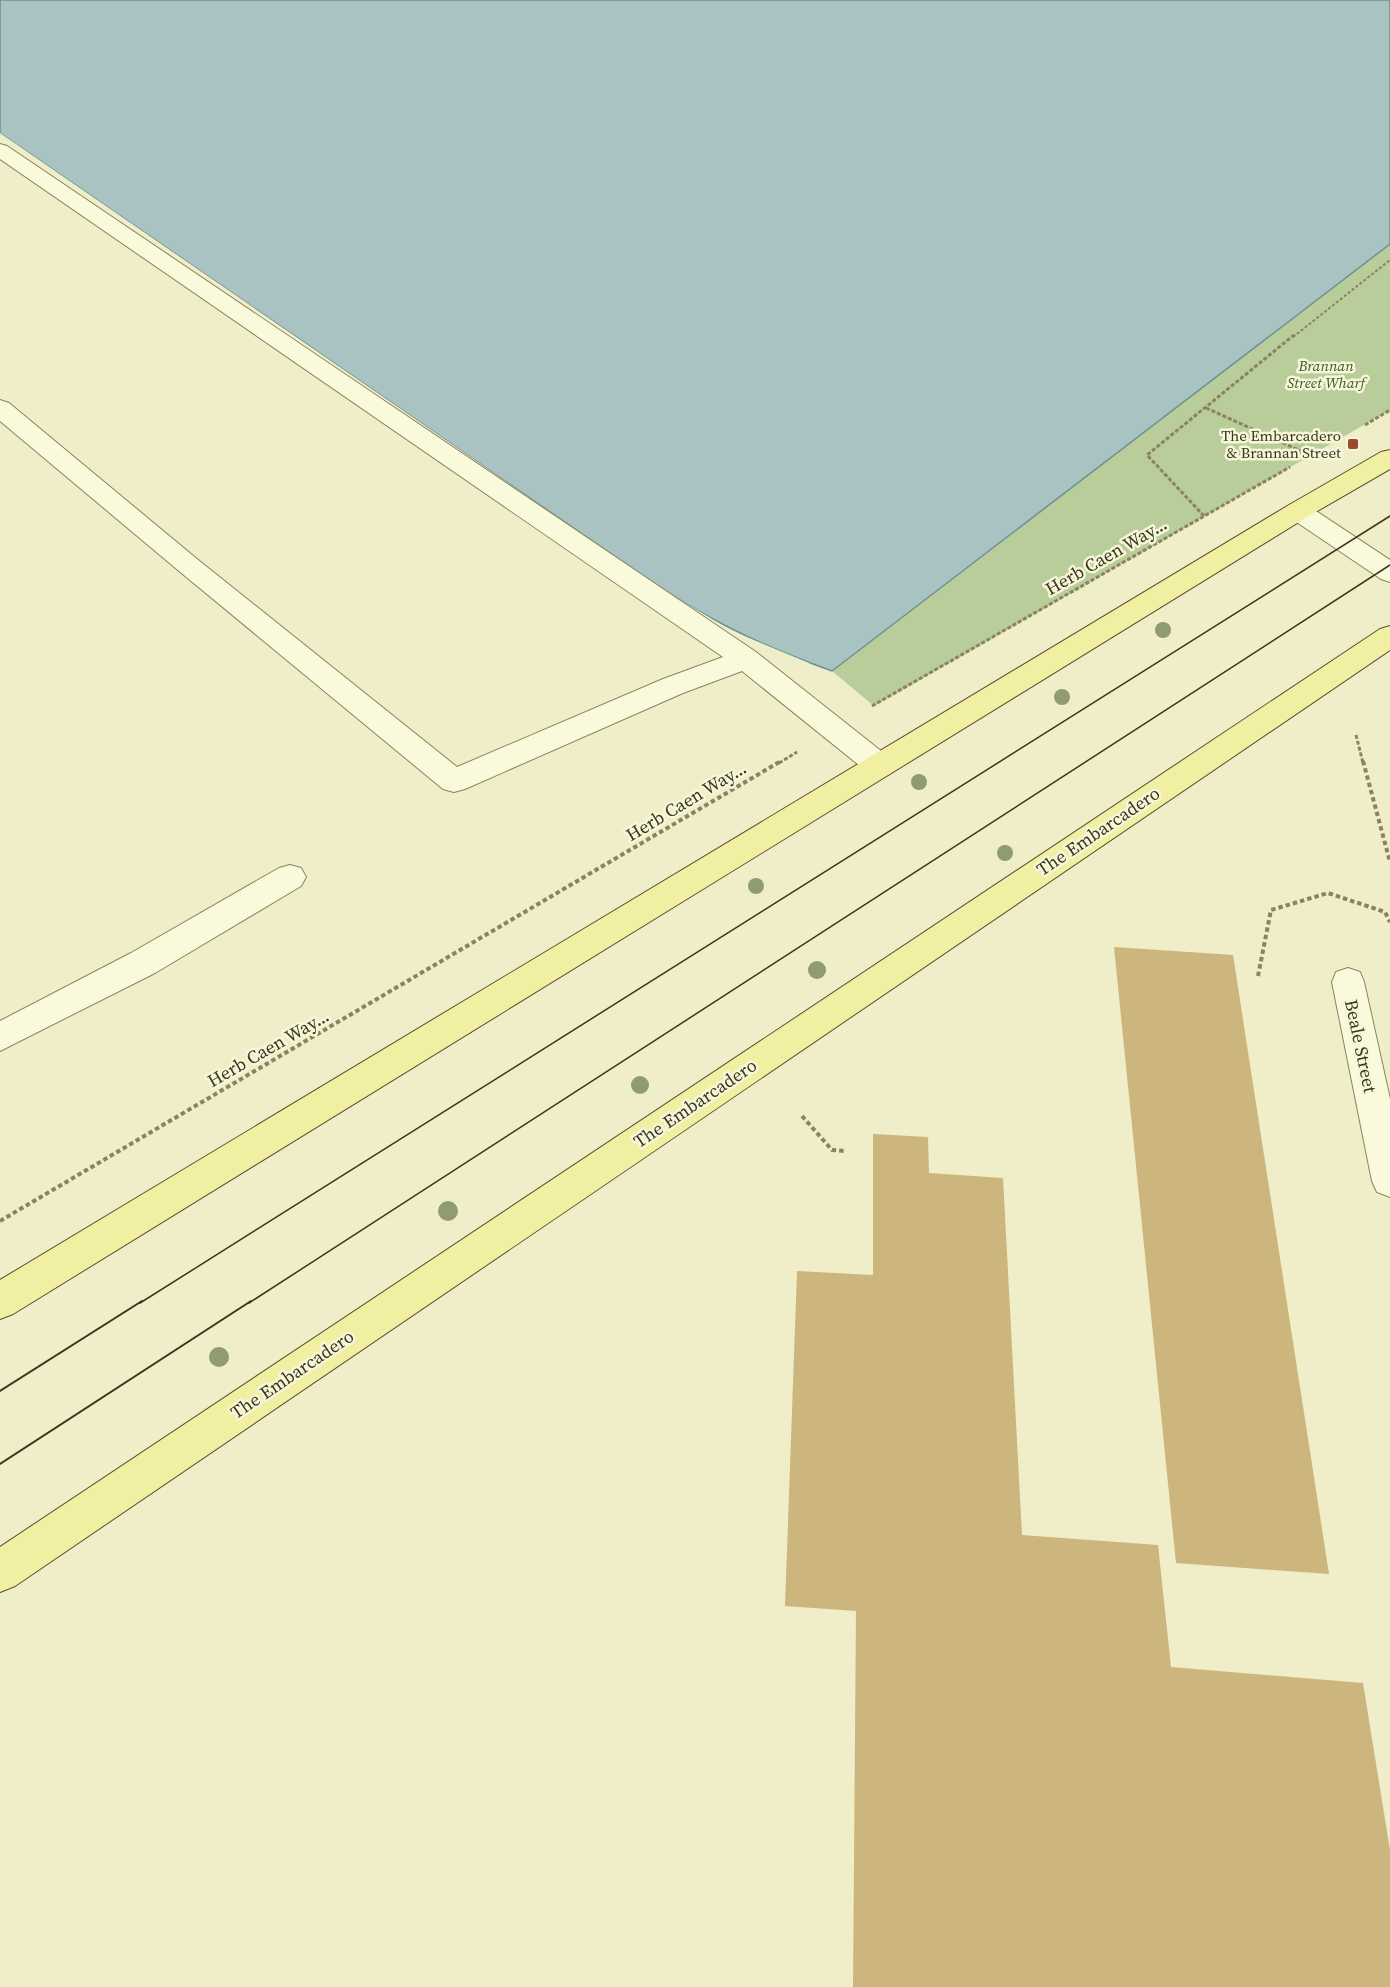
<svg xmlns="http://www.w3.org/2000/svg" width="1390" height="1987" font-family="'Source Serif 4',serif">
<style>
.green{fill:#b9cd9b}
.water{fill:#a9c3c3;stroke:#6f9092;stroke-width:1.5}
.pier{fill:#efeec8}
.building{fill:#cdb57e}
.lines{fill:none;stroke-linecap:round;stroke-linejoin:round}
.minor-casing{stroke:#8b835d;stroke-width:2}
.major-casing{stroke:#594f30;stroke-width:2}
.path-far2{stroke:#8b835d;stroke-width:2;stroke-dasharray:3 2;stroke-linecap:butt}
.path-far1{stroke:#8b835d;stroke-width:3;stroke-dasharray:4 2;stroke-linecap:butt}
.path{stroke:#8b835d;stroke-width:4;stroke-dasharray:4.5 3;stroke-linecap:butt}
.minor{fill:#f9f9dc;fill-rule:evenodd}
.major{fill:#f1efa1;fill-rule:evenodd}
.tram-far1{stroke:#3c3520;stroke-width:1.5}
.tram{stroke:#3c3520;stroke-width:2}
.tree{fill:#8e9c6f}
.poi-dot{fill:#9b4b2c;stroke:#f6f6d8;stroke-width:2}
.labels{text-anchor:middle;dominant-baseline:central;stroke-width:5;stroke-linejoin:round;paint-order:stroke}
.far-park-label{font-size:15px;font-style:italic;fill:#3e5827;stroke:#f6f6d8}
.far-poi-label{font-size:15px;fill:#3c3520;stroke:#f6f6d8;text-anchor:end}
.street-label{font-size:18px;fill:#3c3520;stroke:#f6f6d8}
</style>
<rect width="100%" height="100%" fill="#efeec8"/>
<path class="green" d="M1390 244V410L874 706 832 671Z"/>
<path class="water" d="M0 0H1390V244L832 671C768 648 720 626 662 589L0 133Z"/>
<path class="pier" d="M0 133 662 589 732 631 809 663 805 664 771 652 730 634 661 592 0 137Z"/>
<path class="building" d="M1114 947 1233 955 1329 1574 1176 1563Z
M873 1134 928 1137 929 1173 1003 1178 1022 1535 1158 1545 1171 1667 1363 1683 1390 1850V1987H853L856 1611 785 1606 797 1271 873 1275Z"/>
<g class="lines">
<defs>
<path id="minor" d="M0 144 7 146 756 652 890 758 895 766 890 774 880 777 870 774 742 671 683 693 465 789 454 792 443 789 179 571 0 421V400L9 403 197 559 457 767 663 679 723 657 0 159Z
M1298 502 1307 505 1390 560V582L1381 579 1289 517 1285 511 1289 505Z
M290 865 301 868 306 877 301 886 155 973 0 1051V1021L131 953 279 868Z
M1348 968 1360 972 1364 982 1390 1099V1197L1377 1192 1372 1181 1332 982 1336 972Z"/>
<path id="major" d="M1390 450V469L1307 517 13 1314 0 1319V1280L1289 505 1381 452Z
M1390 626V650L15 1586 0 1592V1547L1380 629Z"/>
</defs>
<use href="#minor" class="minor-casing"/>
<use href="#major" class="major-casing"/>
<path class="path-far2" d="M1293 337 1390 260"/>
<path class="path-far1" d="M1206 408 1312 456
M1365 425 1390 410
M1204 516 1147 455 1294 335
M872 706 1290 467
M1356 735 1363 763
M779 763 797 752"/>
<path class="path" d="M1363 761 1390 862
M1258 976 1271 910 1328 893 1385 912 1390 922
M802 1116 832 1150 844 1151
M0 1221 781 761"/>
<use href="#minor" class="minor"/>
<use href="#major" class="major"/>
<path class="tram-far1" d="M140 1303 1390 516
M249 1303 1390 565"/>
<path class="tram" d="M0 1391 142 1301
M0 1464 251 1301"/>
</g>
<g class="tree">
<circle cx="1163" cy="630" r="8"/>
<circle cx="1062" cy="697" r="8"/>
<circle cx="919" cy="782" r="8"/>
<circle cx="1005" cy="853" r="8"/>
<circle cx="756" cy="886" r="8"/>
<circle cx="817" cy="970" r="9"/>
<circle cx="640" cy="1085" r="9"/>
<circle cx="448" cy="1211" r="10"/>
<circle cx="219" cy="1357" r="10"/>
</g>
<rect class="poi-dot" x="1347" y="438" width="12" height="12" rx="3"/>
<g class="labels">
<g class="far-park-label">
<text x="1326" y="365">Brannan<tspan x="1326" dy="17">Street Wharf</tspan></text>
</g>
<g class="far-poi-label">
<text x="1341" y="435">The Embarcadero<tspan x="1341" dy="17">&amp; Brannan Street</tspan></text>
</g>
<g class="street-label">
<text transform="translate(1106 556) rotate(-30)">Herb Caen Way...</text>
<text transform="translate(686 801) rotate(-31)">Herb Caen Way...</text>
<text transform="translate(1098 831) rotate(-34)">The Embarcadero</text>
<text transform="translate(1361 1046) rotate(78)">Beale Street</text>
<text transform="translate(268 1048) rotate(-30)">Herb Caen Way...</text>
<text transform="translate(695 1103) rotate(-34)">The Embarcadero</text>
<text transform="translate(292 1374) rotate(-34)">The Embarcadero</text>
</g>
</g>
</svg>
